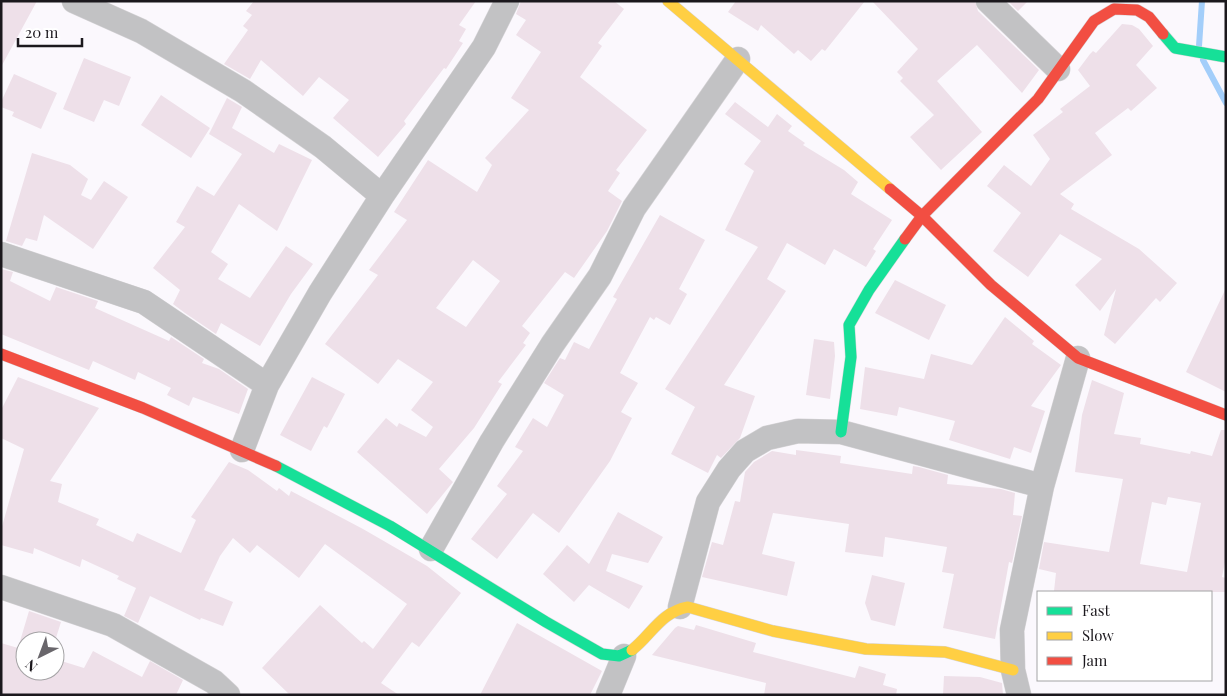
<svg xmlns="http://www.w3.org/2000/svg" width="1227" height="696" font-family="'Playfair Display',serif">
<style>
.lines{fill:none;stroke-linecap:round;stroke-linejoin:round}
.stream{stroke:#a3cefa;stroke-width:6}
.building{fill:#eee0e9;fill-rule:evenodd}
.street-casing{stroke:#d7d5d8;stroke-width:25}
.fast-casing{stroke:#d7d5d8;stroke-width:12}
.slow-casing{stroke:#d7d5d8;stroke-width:12}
.jam-casing{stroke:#d7d5d8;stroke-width:12}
.street{stroke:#c2c2c4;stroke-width:24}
.fast{stroke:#16e098;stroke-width:11}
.slow{stroke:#ffcf43;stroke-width:11}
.jam{stroke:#f24e42;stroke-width:11}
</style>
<rect width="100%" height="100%" fill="#fbf8fd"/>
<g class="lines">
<path class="stream" d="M1199 46 1202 1
M1203 60 1226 103"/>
</g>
<path class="building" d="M1 1H37L1 67Z
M254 1H476L459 25 466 29 459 41 463 43 446 69 444 68 404 121 406 124 378 157 333 118 349 100 319 77 303 96 261 60 250 79 224 64 248 30 243 26 252 15 246 11Z
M521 1H614L624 9 598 43 602 46 580 77 647 130 616 170 620 173 608 191 622 201 607 231 574 278 565 272 522 326 530 333 523 343 526 345 498 382 502 384 474 428 439 469 453 482 427 514 357 452 386 418 397 427 399 423 426 437 433 427 411 410 433 382 398 359 378 384 325 344 378 275 369 270 407 220 394 212 428 160 477 192 492 165 485 158 529 110 511 98 541 52 516 35 526 20 516 14ZM473 260 500 281 466 327 436 308Z
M736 1H865L825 51 822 49 811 61 798 50 794 54 761 25 758 31 728 12Z
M872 1H975L978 11 1039 70 1022 93 977 45 937 81 982 132 941 170 910 137 934 115 900 81 903 78 897 72 918 49Z
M1008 1H1028L1018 11Z
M1122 24 1132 25 1139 29 1153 46 1136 65 1157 88 1131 111 1128 108 1095 133 1112 155 1060 194 1074 204 1071 209 1139 249 1177 283 1160 302 1156 298 1115 344 1104 335 1116 289 1100 311 1075 285 1102 259 1060 234 1028 277 993 251 1021 213 987 186 1004 165 1031 186 1050 159 1033 135 1063 112 1060 109 1090 86 1078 70 1090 54 1093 51 1096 53Z
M84 58 131 77 119 106 104 100 94 122 63 109Z
M14 74 57 93 41 129 12 116 14 112 1 107V102Z
M161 95 210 128 191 158 141 125Z
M227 98 242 107 232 128 274 153 279 144 312 160 277 231 239 204 211 252 228 264 218 279 250 298 286 246 313 264 291 294 260 346 221 323 216 334 185 313 173 304 180 290 153 268 185 227 176 222 197 186 214 196 242 154 209 134Z
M735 102 768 127 777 114 792 126 788 131 805 143 803 145 844 170 858 182 851 194 892 220 873 249 876 251 866 267 834 249 825 265 787 243 767 279 786 291 724 385 755 396 740 438 721 458 717 455 708 473 671 454 695 407 665 389 758 247 725 230 754 171 744 164 761 141 725 114Z
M32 153 70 165 88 179 81 195 91 200 104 181 128 197 93 249 44 215 37 241 26 238 22 246 6 241Z
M660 215 705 240 679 289 687 294 670 325 656 317 654 320 650 317 620 373 638 383 621 412 632 418 610 461 559 533 533 513 497 559 471 539 507 494 497 486 523 451 515 447 533 418 547 427 564 395 544 383 560 358 565 360 574 342 589 349 617 299 613 297Z
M1 269 13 272 10 281 50 301 56 287 98 301 95 308 169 341 171 337 204 359 202 363 219 369 248 389 239 414 193 397 189 406 167 395 171 388 138 372 135 380 93 361 89 370 1 334Z
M895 280 946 305 929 340 875 313Z
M1226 288V392L1186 372Z
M1005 317 1034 341 1032 344 1061 365 1031 406 1045 411 1031 453 1014 447 1010 459 949 440 955 421 899 407 897 416 860 409 865 367 924 379 931 354 972 365Z
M814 339 834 342 835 356 830 399 806 395Z
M18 377 99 408 50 481 62 484 58 502 99 519 96 525 133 542 137 533 181 553 196 520 191 517 229 462 248 470 277 491 279 488 289 496 291 491 363 529 427 566 461 593 419 647 412 642 381 683 399 695H290L262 668 320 605 362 643 364 641 373 649 407 604 325 544 299 578 257 545 250 553 233 538 220 556 204 590 233 602 223 626 201 618 200 620 150 596 138 623 124 616 136 588 117 579 119 576 82 559 80 567 34 548 33 554 1 545V530L24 449 1 438V410Z
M312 377 345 394 327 428 324 426 311 451 280 435Z
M1092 380 1124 393 1114 434 1141 438 1140 444 1190 454 1191 451 1212 456 1221 430H1226V557L1222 577 1226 578V592H1065L1054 591 1056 573 1039 569 1044 542 1109 552 1123 479 1075 472 1082 415ZM1168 497 1201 503 1187 572 1140 564 1152 502 1166 505Z
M796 450 841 456 840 463 912 474 913 466 919 467 948 475 947 484 1001 489 1015 493 1013 515 1022 516 1012 563 1009 562 995 639 943 628 954 574 942 572 947 547 885 537 883 557 845 552 849 524 773 513 762 554 795 562 787 596 702 577 712 542 723 545 735 501 740 502 745 472 754 462 772 451 796 455Z
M618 512 663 537 648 563 612 554 606 571 643 586 629 609 589 585 574 602 543 574 567 545 589 564Z
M872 575 905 583 895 626 871 620 865 603Z
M29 611 61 622 55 641H25V671H55V659L84 668 93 651 142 677 150 661 183 680 176 695H1V643L18 648Z
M517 623 602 671 590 695H480Z
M696 625 756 643 753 652 855 678 859 666 886 674 883 685 897 689 896 695H764L766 683 652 655 675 628 678 626 694 630Z
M944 676 980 677 1002 683 1003 695H943Z"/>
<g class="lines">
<defs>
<path id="street" d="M74 1 141 31 243 91 323 147 382 196
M988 1 1058 69
M1 254 144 302 267 385
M242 450 267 385 320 293 382 196 484 47 507 1
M431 549 492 441 552 345 600 276 634 208 738 59
M1 587 113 625 214 682 228 695
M680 607 708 502 729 469 745 451 767 438 798 431 841 432 1042 486
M608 695 624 656
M1019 695 1013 670 1012 630 1042 486 1078 358"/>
<path id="fast" d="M1163 34 1175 48 1226 57
M841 432 851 357 849 325 869 290 905 239
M276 466 390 526 546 622 602 654 619 656 632 650"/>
<path id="slow" d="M668 1 890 189
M632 650C652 634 661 612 688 607L773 631 866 649 945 652 1013 670"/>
<path id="jam" d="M890 189 922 216 991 285 1078 358 1226 415
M905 239 922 216 1038 99 1094 21 1114 9 1137 10 1149 17 1163 34
M1 354 143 408 276 466"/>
</defs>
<use href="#street" class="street-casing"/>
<use href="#fast" class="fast-casing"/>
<use href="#slow" class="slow-casing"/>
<use href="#jam" class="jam-casing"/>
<use href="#street" class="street"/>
<use href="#fast" class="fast"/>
<use href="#slow" class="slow"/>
<use href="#jam" class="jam"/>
</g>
<rect width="1227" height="696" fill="none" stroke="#1b181d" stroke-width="5"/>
<rect x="1037" y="591" width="175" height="90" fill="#ffffff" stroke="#a4a3a5"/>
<rect x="1047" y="607" width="25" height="8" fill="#16e098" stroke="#a4a3a5"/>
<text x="1082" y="616" font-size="15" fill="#1b181d">Fast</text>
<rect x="1047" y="632" width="25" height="8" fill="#ffcf43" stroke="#a4a3a5"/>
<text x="1082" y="641" font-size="15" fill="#1b181d">Slow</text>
<rect x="1047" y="657" width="25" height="8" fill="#f24e42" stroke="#a4a3a5"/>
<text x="1082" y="666" font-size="15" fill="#1b181d">Jam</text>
<g transform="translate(40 656) rotate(222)"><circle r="24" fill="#ffffff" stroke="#a4a3a5"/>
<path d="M0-4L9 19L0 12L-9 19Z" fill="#69666b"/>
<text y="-8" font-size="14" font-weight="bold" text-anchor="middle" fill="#1b181d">N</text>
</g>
<path d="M18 38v8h64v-8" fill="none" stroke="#1b181d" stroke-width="2.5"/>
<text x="25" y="38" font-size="15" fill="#1b181d" stroke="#ffffff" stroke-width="4" paint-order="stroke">20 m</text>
</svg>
